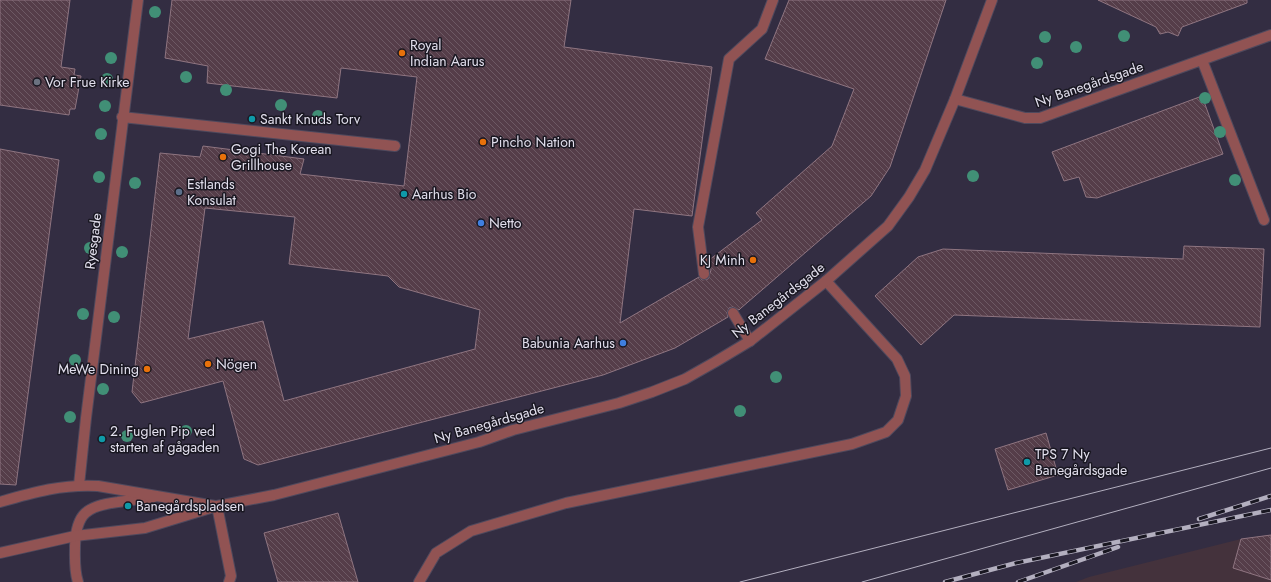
<svg xmlns="http://www.w3.org/2000/svg" width="1271" height="582" font-family="Jost,sans-serif">
<style>
.commercial{fill:#44323c}
.building{fill:url(#building-back-hatch);stroke:#8f7581;fill-rule:evenodd}
.lines{fill:none;stroke-linecap:round;stroke-linejoin:round}
.service-casing{stroke:#4f495d;stroke-width:12}
.pedestrian-casing{stroke:#4f495d;stroke-width:12}
.tertiary-casing{stroke:#4f495d;stroke-width:12}
.service{stroke:#915353;stroke-width:10}
.pedestrian{stroke:#915353;stroke-width:10}
.tertiary{stroke:#915353;stroke-width:10}
.tram{stroke:#b3afbf;stroke-width:1}
.rail-casing{stroke:#b3afbf;stroke-width:4.5}
.rail{stroke:#191721;stroke-width:3;stroke-dasharray:9;stroke-linecap:butt}
.tree{fill:#418f76}
.food-dot{fill:#e8710a;stroke:#191721;stroke-width:1.5}
.worship-dot{fill:#6b7280;stroke:#191721;stroke-width:1.5}
.culture-dot{fill:#0f9aa8;stroke:#191721;stroke-width:1.5}
.service-dot{fill:#5c6f8a;stroke:#191721;stroke-width:1.5}
.shop-dot{fill:#3f7fe0;stroke:#191721;stroke-width:1.5}
.labels{text-anchor:middle;dominant-baseline:central;stroke-width:3;stroke-linejoin:round;paint-order:stroke}
.poi-label{font-size:14px;fill:#e2dfed;stroke:#191721;text-anchor:start}
.street-label{font-size:14px;fill:#e2dfed;stroke:#191721}
</style>
<defs>
<pattern id="building-back-hatch" width="6" height="6" patternUnits="userSpaceOnUse"><rect width="6" height="6" fill="#553d49"/><path d="M-1 5l2 2M0 0l6 6M5-1l2 2" fill="none" stroke="#6d5964"/></pattern>
</defs>
<rect width="100%" height="100%" fill="#332d42"/>
<path class="commercial" d="M1271 535V582H1076L1089 577 1241 539Z"/>
<path class="building" d="M0 0H70L61 67 75 69 74 75 81 76 75 109H70L69 115 0 105Z
M172 0H571L564 47 712 67 692 216 634 209 620 323 699 277 702 280 708 279 711 270 709 260 762 220 756 213 832 146 854 89 765 59 789 0H946L890 167 871 196 741 308 739 310 733 307 729 308 727 313 728 317 675 348 603 375 258 465 244 459 223 381 141 403 132 392 160 153 200 157 203 146 304 159 300 174 404 186 417 77 341 68 337 98 207 83 208 66 165 58ZM205 208 295 217 289 264 388 276 399 287 480 310 475 349 284 401 263 321 188 339Z
M1098 0H1247V3L1182 27 1178 36 1168 32 1160 34 1156 27Z
M1202 96 1223 154 1097 198 1086 197 1079 177 1064 181 1052 152Z
M0 149 59 160 16 485 0 484Z
M1184 246 1264 249 1260 327 954 315 921 345 875 296 918 257 943 249 1183 259Z
M1046 433 1058 475 1008 490 995 449Z
M338 513 358 582H278L264 533Z
M1271 535V580L1233 568 1241 539Z"/>
<g class="lines">
<defs>
<path id="service" d="M1202 60 1264 220
M955 99 1025 118H1040L1271 35
M704 274 698 227 729 59 762 29 773 0
M733 313 750 341
M217 506 231 576 229 582
M78 582C74 570 75 558 75 546 76 513 87 506 118 502 130 500 142 499 154 497
M419 582 436 553 471 531 566 503 852 444 886 432 898 420 906 396 905 376 897 359 826 281"/>
<path id="pedestrian" d="M122 117 395 146
M79 485 86 418 138 0"/>
<path id="tertiary" d="M0 502C34 492 63 484 98 486L215 506
M0 553 75 536 145 528 217 506 274 495 479 442 513 430 619 403 652 392 685 379 715 362 750 341 826 281 888 226 909 197 925 170 955 99 992 0"/>
</defs>
<use href="#service" class="service-casing"/>
<use href="#pedestrian" class="pedestrian-casing"/>
<use href="#tertiary" class="tertiary-casing"/>
<use href="#service" class="service"/>
<use href="#pedestrian" class="pedestrian"/>
<use href="#tertiary" class="tertiary"/>
<path class="tram" d="M740 582 1271 448
M862 582 1271 468"/>
<defs>
<path id="rail" d="M1199 519 1271 496
M945 582 1016 563 1271 510
M1018 582 1118 547"/>
</defs>
<use href="#rail" class="rail-casing"/>
<use href="#rail" class="rail"/>
</g>
<g class="tree">
<circle cx="155" cy="12" r="6"/>
<circle cx="1124" cy="36" r="6"/>
<circle cx="1045" cy="37" r="6"/>
<circle cx="1076" cy="47" r="6"/>
<circle cx="111" cy="58" r="6"/>
<circle cx="1037" cy="63" r="6"/>
<circle cx="186" cy="77" r="6"/>
<circle cx="107" cy="79" r="6"/>
<circle cx="226" cy="90" r="6"/>
<circle cx="1205" cy="98" r="6"/>
<circle cx="281" cy="105" r="6"/>
<circle cx="105" cy="106" r="6"/>
<circle cx="318" cy="116" r="6"/>
<circle cx="1220" cy="132" r="6"/>
<circle cx="101" cy="134" r="6"/>
<circle cx="973" cy="176" r="6"/>
<circle cx="99" cy="177" r="6"/>
<circle cx="1235" cy="180" r="6"/>
<circle cx="135" cy="183" r="6"/>
<circle cx="90" cy="248" r="6"/>
<circle cx="122" cy="252" r="6"/>
<circle cx="83" cy="314" r="6"/>
<circle cx="114" cy="317" r="6"/>
<circle cx="75" cy="360" r="6"/>
<circle cx="776" cy="377" r="6"/>
<circle cx="103" cy="389" r="6"/>
<circle cx="740" cy="411" r="6"/>
<circle cx="70" cy="417" r="6"/>
<circle cx="186" cy="431" r="6"/>
<circle cx="127" cy="436" r="6"/>
</g>
<g class="food-dot">
<circle cx="402" cy="53" r="4"/>
<circle cx="483" cy="142" r="4"/>
<circle cx="223" cy="157" r="4"/>
<circle cx="753" cy="260" r="4"/>
<circle cx="208" cy="364" r="4"/>
<circle cx="147" cy="369" r="4"/>
</g>
<circle class="worship-dot" cx="37" cy="82" r="4"/>
<g class="culture-dot">
<circle cx="252" cy="119" r="4"/>
<circle cx="404" cy="194" r="4"/>
<circle cx="102" cy="439" r="4"/>
<circle cx="1027" cy="462" r="4"/>
<circle cx="128" cy="506" r="4"/>
</g>
<circle class="service-dot" cx="179" cy="192" r="4"/>
<g class="shop-dot">
<circle cx="481" cy="223" r="4"/>
<circle cx="623" cy="343" r="4"/>
</g>
<g class="labels">
<g class="poi-label">
<text x="410" y="45">Royal<tspan x="410" dy="16">Indian Aarus</tspan></text>
<text x="45" y="82">Vor Frue Kirke</text>
<text x="260" y="119">Sankt Knuds Torv</text>
<text x="491" y="142">Pincho Nation</text>
<text x="231" y="149">Gogi The Korean<tspan x="231" dy="16">Grillhouse</tspan></text>
<text x="187" y="184">Estlands<tspan x="187" dy="16">Konsulat</tspan></text>
<text x="412" y="194">Aarhus Bio</text>
<text x="489" y="223">Netto</text>
<text x="745" y="260" text-anchor="end">KJ Minh</text>
<text x="615" y="343" text-anchor="end">Babunia Aarhus</text>
<text x="216" y="364">Nögen</text>
<text x="139" y="369" text-anchor="end">MeWe Dining</text>
<text x="110" y="431">2. Fuglen Pip ved<tspan x="110" dy="16">starten af gågaden</tspan></text>
<text x="1035" y="454">TPS 7 Ny<tspan x="1035" dy="16">Banegårdsgade</tspan></text>
<text x="136" y="506">Banegårdspladsen</text>
</g>
<g class="street-label">
<text transform="translate(1089 84) rotate(-19)">Ny Banegårdsgade</text>
<text transform="translate(93 241) rotate(-83)">Ryesgade</text>
<text transform="translate(778 300) rotate(-38)">Ny Banegårdsgade</text>
<text transform="translate(489 423) rotate(-16)">Ny Banegårdsgade</text>
</g>
</g>
</svg>
